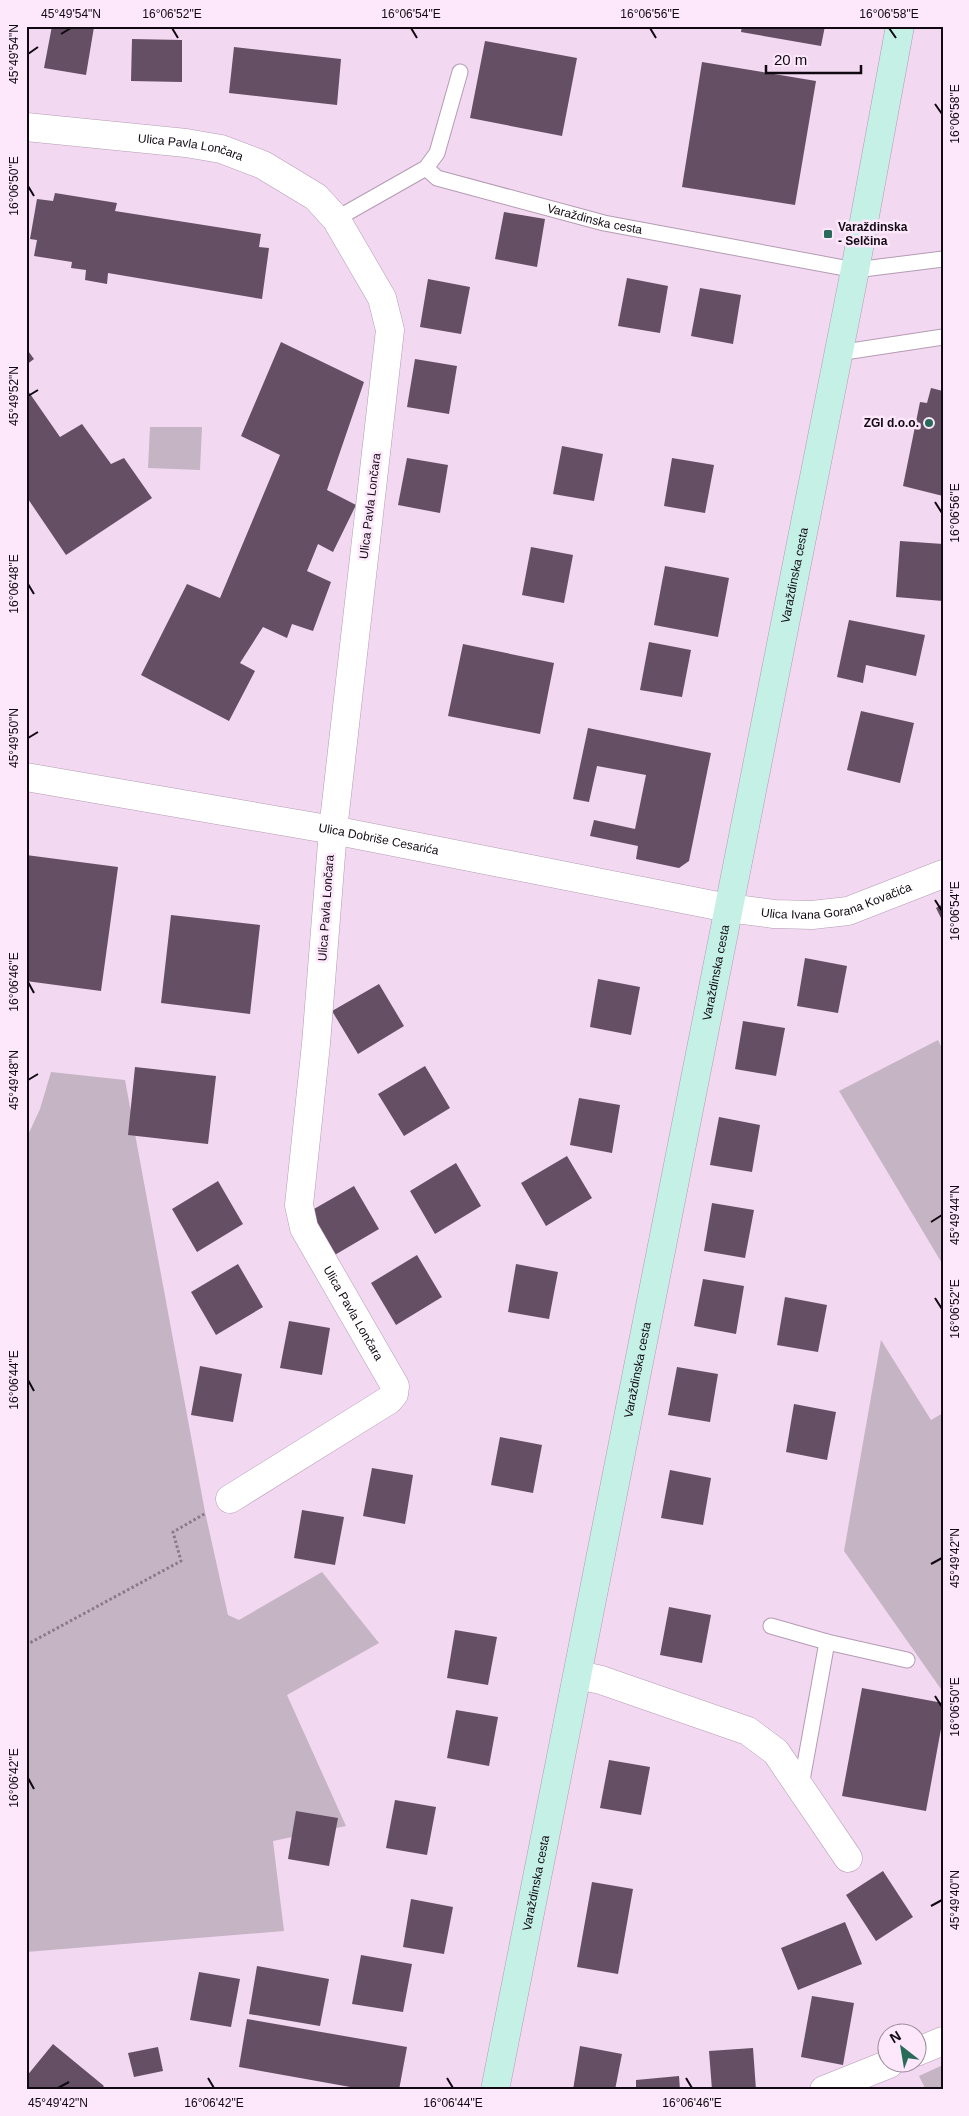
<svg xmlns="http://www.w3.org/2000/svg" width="969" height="2116" font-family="Helvetica,sans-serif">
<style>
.green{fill:#c5b4c4}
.building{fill:#654f64}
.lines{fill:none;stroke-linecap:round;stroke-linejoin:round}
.service-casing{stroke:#b49cb3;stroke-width:17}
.minor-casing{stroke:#b49cb3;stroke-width:29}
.secondary-casing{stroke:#b49cb3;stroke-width:29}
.path{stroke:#8b798b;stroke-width:3;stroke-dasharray:2.5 2.5;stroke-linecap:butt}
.service{stroke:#fff;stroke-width:15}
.minor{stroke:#fff;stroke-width:28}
.secondary{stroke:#c4f0e6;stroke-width:28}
.ticks{fill:none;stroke:#110911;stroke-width:2}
.poi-dot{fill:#296a59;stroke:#fce7fb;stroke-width:2}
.labels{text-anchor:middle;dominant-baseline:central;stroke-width:5;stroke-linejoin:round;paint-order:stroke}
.street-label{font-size:12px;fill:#110911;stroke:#fce7fb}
.poi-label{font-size:12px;font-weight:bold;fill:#110911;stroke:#fce7fb;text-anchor:start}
.neatline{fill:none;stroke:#110911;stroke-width:2}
.ticks-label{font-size:12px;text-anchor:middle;fill:#110911}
</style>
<rect width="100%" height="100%" fill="#f2d8f1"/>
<path class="green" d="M150 427H202L200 470 148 468Z
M938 1040 943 1050V1265L839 1091Z
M51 1072 125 1080 205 1512 228 1615 239 1620 322 1572 379 1643 287 1695 346 1826 273 1841 284 1931 26 1952V1145L28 1135 40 1109Z
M881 1340 931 1420 943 1413V1692L844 1551Z
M943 2065V2090H926L919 2076Z"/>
<path class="building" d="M52 26 94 27 86 75 44 68Z
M742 26H825L821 46 741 32Z
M132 39 182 40V82L131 81Z
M485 41 577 58 562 136 470 118Z
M234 47 341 59 337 105 229 93Z
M702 62 816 81 795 205 682 187Z
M55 193 117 203 115 211 261 234 259 247 269 248 262 299 108 273 107 284 85 280 86 270 71 268 72 262 34 256 37 240 30 239 37 199 53 201Z
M504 212 545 219 537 267 495 259Z
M627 278 668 286 660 333 618 326Z
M428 279 470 287 461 334 420 327Z
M700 288 741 295 733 344 691 336Z
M281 342 364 382 327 490 356 505 333 552 318 544 307 571 331 582 313 631 292 624 287 638 263 627 240 663 255 671 229 721 141 675 187 584 220 598 280 455 241 436Z
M26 348 34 359 26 365Z
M415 359 457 366 449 414 407 407Z
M26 388 60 437 82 424 111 464 124 458 152 498 66 555 26 496Z
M931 388 943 391V496L903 486 920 402 927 403Z
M562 446 603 454 594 501 553 494Z
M407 458 448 465 440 513 398 505Z
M672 458 714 465 705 513 664 506Z
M900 541 943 544V601L896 597Z
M531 547 573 555 564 603 522 595Z
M665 566 729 578 718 637 654 625Z
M849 620 925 635 916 676 866 665 863 683 837 677Z
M649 642 691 650 682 697 640 690Z
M463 644 554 663 540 734 448 716Z
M861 711 914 723 900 783 847 770Z
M588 728 711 753 689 861 679 868 636 859 638 846 590 836 594 820 635 829 646 775 597 766 589 802 573 799Z
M26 855 118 867 101 991 26 981Z
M943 904V922L936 908Z
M171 915 260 925 250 1014 161 1003Z
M805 958 847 966 838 1013 797 1006Z
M598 979 640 987 631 1035 590 1027Z
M379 984 404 1026 358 1054 332 1011Z
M743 1021 785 1028 776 1076 735 1069Z
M425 1066 450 1108 404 1136 378 1094Z
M135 1067 216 1076 208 1144 128 1135Z
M579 1098 620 1105 612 1153 570 1145Z
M719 1117 760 1125 752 1172 710 1165Z
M567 1156 592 1198 546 1226 521 1183Z
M456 1163 481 1206 435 1234 410 1191Z
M218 1181 243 1224 197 1252 172 1209Z
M354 1186 379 1229 333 1256 307 1213Z
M712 1203 754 1210 745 1258 704 1251Z
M417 1255 442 1297 396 1325 371 1283Z
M238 1264 263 1307 216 1335 191 1292Z
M516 1264 558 1272 549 1319 508 1312Z
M703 1279 744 1286 736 1334 694 1326Z
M785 1297 827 1305 818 1352 777 1345Z
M289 1321 330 1328 322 1375 280 1368Z
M200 1366 242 1374 233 1422 191 1415Z
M677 1367 718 1374 710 1422 668 1415Z
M794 1404 836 1412 827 1460 786 1452Z
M500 1437 542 1445 533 1493 491 1485Z
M372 1468 413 1475 405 1524 363 1516Z
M670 1470 711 1478 703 1525 661 1518Z
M302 1510 344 1517 335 1565 294 1558Z
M669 1607 711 1615 702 1663 660 1655Z
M455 1630 497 1637 488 1685 447 1678Z
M862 1688 943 1703V1718L926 1811 842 1796Z
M456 1710 498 1717 489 1766 447 1758Z
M609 1760 650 1767 641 1815 600 1808Z
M395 1800 436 1807 427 1855 386 1848Z
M296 1811 338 1818 329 1866 288 1859Z
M883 1871 913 1917 876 1941 846 1895Z
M592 1882 633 1889 618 1974 577 1967Z
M411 1899 453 1907 444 1954 403 1947Z
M845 1922 862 1964 798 1990 781 1948Z
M361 1955 412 1964 403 2012 352 2004Z
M257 1966 329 1979 320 2026 249 2014Z
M199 1972 240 1979 231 2027 190 2020Z
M812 1996 854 2003 843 2065 801 2057Z
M247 2019 407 2047 399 2090H367L239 2067Z
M53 2044 104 2086 100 2090H26V2077Z
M580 2046 622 2054 615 2090H573Z
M158 2047 163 2071 134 2077 128 2053Z
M753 2048 756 2090H712L709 2051Z
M679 2076 680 2090H636V2080Z"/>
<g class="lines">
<defs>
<g id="service">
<path id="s1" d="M426 168 437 178 604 223 855 270 943 259"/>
<path d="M336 219 426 168 437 153 460 72"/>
<path d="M838 353 943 337"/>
<path d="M771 1626 827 1642 907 1660"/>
<path d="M801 1786 827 1642"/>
</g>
<g id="minor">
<path id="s2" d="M26 127 186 143 221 149 263 165 316 197 336 219 382 298 390 330 333 830 316 1044 299 1205 304 1228 395 1386 394 1394 389 1400 230 1499"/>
<path id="s3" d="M26 777 333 830 728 908 774 914 812 915 848 911 943 874"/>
<path d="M579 1675 601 1680 748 1731 776 1752 848 1858"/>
<path d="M916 2052 943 2041"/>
<path d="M824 2090 889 2064"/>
</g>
<g id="secondary">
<path id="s4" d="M495 2090 855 270 900 26"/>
</g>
</defs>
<use href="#service" class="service-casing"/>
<use href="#minor" class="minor-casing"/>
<use href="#secondary" class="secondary-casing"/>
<path class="path" d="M26 1083V1093
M26 1645 181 1561 173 1532 206 1513"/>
<use href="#service" class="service"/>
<use href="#minor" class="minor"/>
<use href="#secondary" class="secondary"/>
</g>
<path class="ticks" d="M172 28 178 38M411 28 417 38M650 28 656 38M889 28 896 38M61 34 71 28M28 54 38 47M935 104 942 114M28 186 34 196M28 396 38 390M935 502 942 513M28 584 34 594M28 738 38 732M935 900 942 911M28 982 34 993M28 1080 38 1074M931 1222 942 1215M935 1298 942 1309M28 1380 34 1391M931 1564 942 1558M935 1696 942 1707M28 1778 34 1789M931 1906 942 1900M208 2078 214 2088M447 2078 453 2088M686 2078 692 2088M58 2088 69 2082"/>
<g class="poi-dot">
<rect x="823" y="229" width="10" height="10" rx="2.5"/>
<circle cx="929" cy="423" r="5"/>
</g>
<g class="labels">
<g class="street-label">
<text stroke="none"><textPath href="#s2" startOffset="166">Ulica Pavla Lončara</textPath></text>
<text stroke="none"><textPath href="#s1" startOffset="178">Varaždinska cesta</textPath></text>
<text transform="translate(370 506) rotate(-83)">Ulica Pavla Lončara</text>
<text stroke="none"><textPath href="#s4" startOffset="1544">Varaždinska cesta</textPath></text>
<text stroke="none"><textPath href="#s3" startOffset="358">Ulica Dobriše Cesarića</textPath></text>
<text stroke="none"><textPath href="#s3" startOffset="825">Ulica Ivana Gorana Kovačića</textPath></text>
<text transform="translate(326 908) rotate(-86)">Ulica Pavla Lončara</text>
<text stroke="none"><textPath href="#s4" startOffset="1139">Varaždinska cesta</textPath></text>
<text stroke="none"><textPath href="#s2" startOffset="1459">Ulica Pavla Lončara</textPath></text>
<text stroke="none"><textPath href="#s4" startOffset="734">Varaždinska cesta</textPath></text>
<text stroke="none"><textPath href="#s4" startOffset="211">Varaždinska cesta</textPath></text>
</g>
<g class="poi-label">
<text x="838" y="227">Varaždinska<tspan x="838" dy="14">- Selčina</tspan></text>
<text x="919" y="423" text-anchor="end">ZGI d.o.o.</text>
</g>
</g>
<rect width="969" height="2116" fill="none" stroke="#fce7fb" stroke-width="55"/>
<g transform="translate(902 2048) rotate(329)"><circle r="24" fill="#fce7fb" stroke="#9e8e9d"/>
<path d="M0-4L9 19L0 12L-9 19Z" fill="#296a59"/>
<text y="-8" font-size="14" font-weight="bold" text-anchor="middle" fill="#110911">N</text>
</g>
<path d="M766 65v8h95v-8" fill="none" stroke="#110911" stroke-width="2.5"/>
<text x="774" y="65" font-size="15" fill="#110911" stroke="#fce7fb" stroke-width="4" paint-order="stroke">20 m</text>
<rect x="28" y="28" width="914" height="2060" class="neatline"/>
<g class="ticks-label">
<text x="71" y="18">45°49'54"N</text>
<text x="172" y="18">16°06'52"E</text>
<text x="411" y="18">16°06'54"E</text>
<text x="650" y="18">16°06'56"E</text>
<text x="889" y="18">16°06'58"E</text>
<text transform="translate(14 54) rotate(-90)" y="4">45°49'54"N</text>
<text transform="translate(955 114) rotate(-90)" y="4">16°06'58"E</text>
<text transform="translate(14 186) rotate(-90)" y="4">16°06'50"E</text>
<text transform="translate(14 396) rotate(-90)" y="4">45°49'52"N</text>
<text transform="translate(955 513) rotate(-90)" y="4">16°06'56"E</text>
<text transform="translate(14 584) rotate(-90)" y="4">16°06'48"E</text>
<text transform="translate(14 738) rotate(-90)" y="4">45°49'50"N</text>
<text transform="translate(955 911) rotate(-90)" y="4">16°06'54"E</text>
<text transform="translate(14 982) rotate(-90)" y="4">16°06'46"E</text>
<text transform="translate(14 1080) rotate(-90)" y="4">45°49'48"N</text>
<text transform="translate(955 1215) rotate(-90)" y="4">45°49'44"N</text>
<text transform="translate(955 1309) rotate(-90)" y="4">16°06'52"E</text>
<text transform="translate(14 1380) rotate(-90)" y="4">16°06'44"E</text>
<text transform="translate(955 1558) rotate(-90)" y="4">45°49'42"N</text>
<text transform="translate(955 1707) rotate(-90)" y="4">16°06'50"E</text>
<text transform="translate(14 1778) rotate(-90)" y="4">16°06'42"E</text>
<text transform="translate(955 1900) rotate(-90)" y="4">45°49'40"N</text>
<text x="58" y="2107">45°49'42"N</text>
<text x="214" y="2107">16°06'42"E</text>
<text x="453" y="2107">16°06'44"E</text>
<text x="692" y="2107">16°06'46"E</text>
</g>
</svg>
